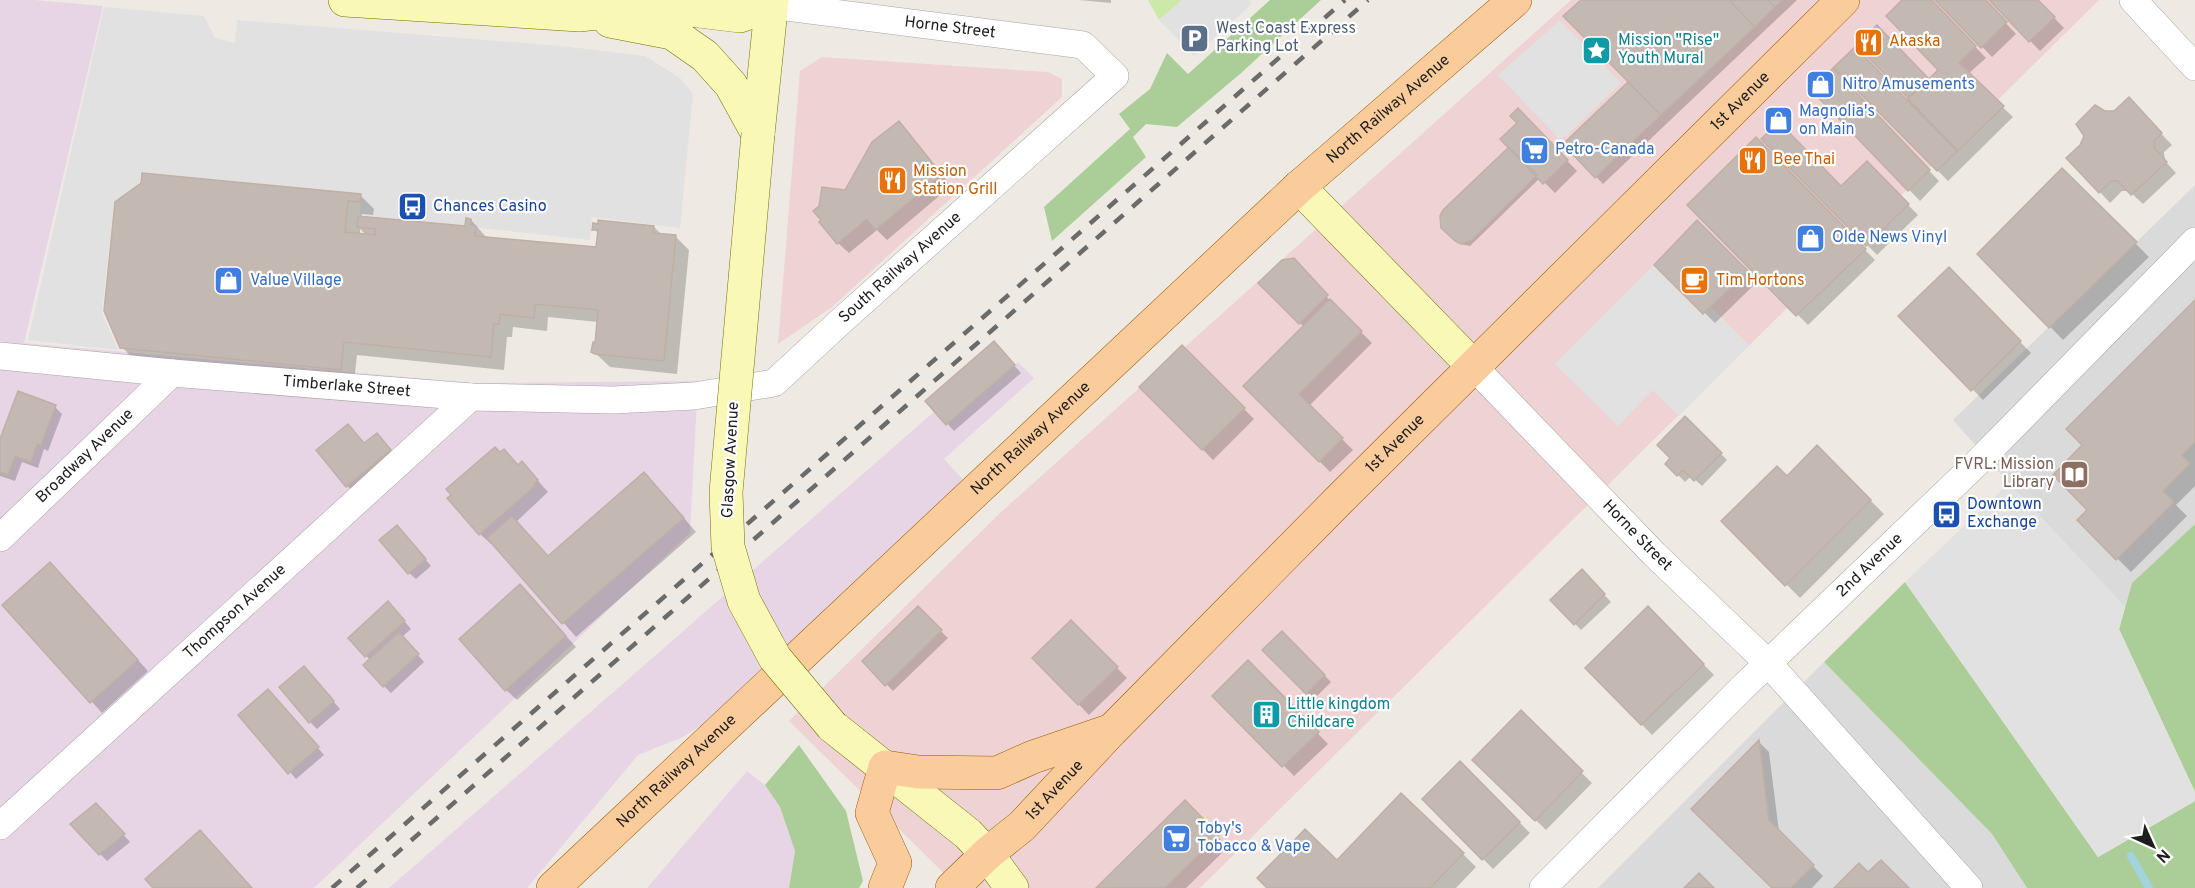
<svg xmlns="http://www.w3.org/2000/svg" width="2195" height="888" font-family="Overpass,sans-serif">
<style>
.residential{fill:#dbdada}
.commercial{fill:#efd2d3}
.industrial{fill:#e7d5e5}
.grass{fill:#cce9a9}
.forest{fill:#abce98}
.parking{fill:#e1e1e1}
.shadow{fill:#0003;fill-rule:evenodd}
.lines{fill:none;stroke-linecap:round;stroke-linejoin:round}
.stream{stroke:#a3d3dc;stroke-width:8}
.building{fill:#c3b9b2;stroke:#c0afa5;stroke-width:1.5}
.street-casing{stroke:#a4a4a4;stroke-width:28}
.secondary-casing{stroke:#6e7305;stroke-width:34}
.primary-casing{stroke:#965b01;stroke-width:34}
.street{stroke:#fff;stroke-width:27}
.secondary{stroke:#f9f8b6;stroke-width:33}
.primary{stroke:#fbcc9b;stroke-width:33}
.rail{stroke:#6b6b6b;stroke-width:4.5;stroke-dasharray:12 12;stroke-linecap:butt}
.secondary-bridge-casing{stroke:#6e7305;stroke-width:34;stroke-linecap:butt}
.secondary-bridge{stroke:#f9f8b6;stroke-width:33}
.labels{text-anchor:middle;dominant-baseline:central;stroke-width:4.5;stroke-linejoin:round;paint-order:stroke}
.street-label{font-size:16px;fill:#1d1d1d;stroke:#fff}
.service-label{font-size:16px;fill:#4e5e75;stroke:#fff;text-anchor:start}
.culture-label{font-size:16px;fill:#0d838f;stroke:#fff;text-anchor:start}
.food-label{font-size:16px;fill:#c56008;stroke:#fff;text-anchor:start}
.shop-label{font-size:16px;fill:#366cbe;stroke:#fff;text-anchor:start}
.transit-label{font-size:16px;fill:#164399;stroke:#fff;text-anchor:start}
.education-label{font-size:16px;fill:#785e54;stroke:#fff;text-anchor:end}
</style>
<rect width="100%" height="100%" fill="#eeeae3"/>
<path class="residential" d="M2195 185V524L2132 583 2125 607 2009 483 1953 420Z
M1824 662 1992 834 2027 888H1598Z"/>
<path class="commercial" d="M1571 0H2099L1200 888H959L789 721 1000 513Z
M822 57 1048 72 1062 79V97L832 307 778 344 800 71Z"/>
<path class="industrial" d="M0 0H34L103 6 24 343 473 383 698 381 690 533 314 888H0Z
M1018 362 1034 378 944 459 968 485 764 686 683 737 638 755 527 888H389L935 411 947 425Z
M747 771 765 785 780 807 795 851 789 888H647Z"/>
<path class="grass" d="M1148 0H1182L1159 20Z"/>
<path class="forest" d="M1270 0H1321L1240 74 1177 127 1146 124 1133 137 1146 157 1052 241 1044 207 1130 129 1119 114 1150 89 1167 53 1188 74Z
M2195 524V792L2119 629 2132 583Z
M1905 582 2098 857 2195 801V888H2027L1992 834 1824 662Z
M799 745 846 811 863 881 859 888H789L795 851 780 807 765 785Z"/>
<path class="parking" d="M1182 0H1249L1252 4 1194 56 1159 20Z
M104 7 204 16 215 38 235 43 237 20 561 46 645 56 680 78 693 94 680 228 592 217 590 240 360 215 361 194 141 172 139 183 114 202 102 313 118 350 28 340Z
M1560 20 1621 83 1561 141 1498 75Z
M1654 265 1703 314 1711 307 1749 345 1679 416 1653 390 1618 426 1555 364Z
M2009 483 2125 607 2119 630 2195 792V801L2098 857 1905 582Z"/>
<path class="shadow" d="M1079 0H1111V3Z
M1584 0H1797L1603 184 1565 144 1630 82Z
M1904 0H1930L1986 58 1968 74 2013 117 1948 181 1836 67 1908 102 1911 99 1858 45 1877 27 1929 81 1940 70Z
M1937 0H1984L2016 34 1992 57Z
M1991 0H2037L2064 28 2040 51Z
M1833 70 1939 181 1920 201 1813 90Z
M1518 110 1577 171 1555 193 1540 178 1470 246 1460 244 1443 227 1510 148 1519 123Z
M2139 110 2172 145 2164 152 2165 161 2176 173 2143 204 2129 191H2122L2110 203 2100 192 2081 146 2105 112Z
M899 123 951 186 887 240 877 230 849 253 838 243 823 221Z
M1756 139 1875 260 1808 325 1689 205Z
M1763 139 1842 188 1867 163 1918 215 1877 255Z
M2062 170 2149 257 2063 340 1979 254Z
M360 195 374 209 373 215 362 214 361 218 467 227 471 220 487 238 597 248 599 234 594 229 654 227 662 235 675 236 689 250 677 374 610 367 593 351 596 344 598 322 548 317 547 331 513 327 512 337H507L504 370 357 355 354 383 135 361 122 347 117 203ZM360 229 367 236 360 235Z
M1697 222 1757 282 1715 323 1656 265Z
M1301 267 1333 304 1372 343 1309 406 1353 450 1330 472 1245 386 1304 327 1261 283Z
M1949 269 2031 353 1983 400 1900 316Z
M2195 302V486L2176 505 2187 516 2131 572 2079 520 2089 510 2085 445Z
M1182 347 1254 419 1213 460 1141 387Z
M1000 350 1021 373 954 431 927 401Z
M55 407 62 414 48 451 44 449 38 468 22 462 15 481 0 476V443Z
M1685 418 1727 460 1702 486 1691 476 1685 482 1667 464 1672 458Z
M383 441 396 458 354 492 347 486 364 444Z
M1817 447 1884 514 1800 598 1723 521 1787 478Z
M518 466 532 474 548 492 516 522 549 558 658 488 696 532 576 637 493 542 491 544 480 534Z
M404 534 431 566 416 579 409 573Z
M1582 571 1611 602 1581 630 1552 600Z
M60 574 148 671 102 713 4 605Z
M530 596 576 647 517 700 506 690Z
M1648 608 1714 675 1652 735 1587 668Z
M918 609 948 638 893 691 864 661Z
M395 610 411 629 402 637 424 662 391 693 384 686 370 660 350 638Z
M1071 622 1127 678 1089 715 1034 658Z
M1282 633 1331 682 1313 700 1264 650Z
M1248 662 1328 744 1294 776 1215 696Z
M311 675 340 709 317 729 310 722Z
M275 698 324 755 296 779 290 772Z
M1521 713 1592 783 1546 830 1474 760Z
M1759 742 1769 752 1779 832 1823 876 1812 888H1774Z
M1460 763 1530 833 1493 869 1424 799Z
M1185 803 1228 847 1186 888H1098Z
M96 805 130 842 107 861 72 825Z
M1463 854 1476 867 1456 888H1269Z"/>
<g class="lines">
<path class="stream" d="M2131 856 2149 888"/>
</g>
<path class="building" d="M1581 0H1729L1755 27 1661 115 1563 16Z
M1729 0H1768L1775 7 1755 27Z
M1768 0H1783L1775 7Z
M1902 0H1932L1976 46 1959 63 2004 106 1958 151 1908 99 1938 70 1886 16Z
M1935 0H1986L2007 22 1981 48Z
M1989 0H2038L2055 17 2029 42Z
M1877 25 1928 78 1908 98 1856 45Z
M1855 47 1957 151 1937 171 1834 67Z
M1833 68 1930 170 1908 191 1811 90Z
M1628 82 1661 115 1595 178 1563 144Z
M2129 97 2162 133 2154 141 2155 149 2167 162 2131 195 2118 181H2111L2099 193 2066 158 2080 145 2084 136 2076 124 2095 105 2105 111H2114Z
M1518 108 1568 160 1543 184 1500 139 1517 123 1510 116Z
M899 121 942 175 875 230 867 219 837 244 819 222 821 220 813 211 819 206 822 187 845 190 872 142Z
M1779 122 1841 186 1867 161 1909 204 1866 246 1761 139Z
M1756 137 1866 249 1796 316 1687 205Z
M1509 147 1537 175 1472 240 1461 244 1455 241 1441 228 1440 216 1443 210Z
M2062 168 2137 242 2049 328 1977 254Z
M142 173 361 194 360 202 348 201 345 232 375 235V229L357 227 358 216 465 226 466 218 471 219V225L476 226 475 236 596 247 598 230H592L593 223 598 224V220L654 226 653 233 676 235 664 361 595 354 591 352 593 342 595 343 598 310 535 304 534 318 500 314 499 324H494L491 357 344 342 341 370 120 348 104 311 115 202 141 183Z
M1697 220 1748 271 1703 314 1654 265Z
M1294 258 1328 295 1299 324 1258 283 1282 260Z
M1949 267 2021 341 1971 391 1898 316Z
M1330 299 1362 331 1299 394 1343 438 1319 462 1243 386Z
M2195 300V442L2182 455 2190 464 2163 491 2174 502 2116 560 2077 520 2087 510 2053 475 2082 445 2066 429Z
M994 341 1015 365 946 425 925 401Z
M1182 345 1245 408 1202 450 1139 387Z
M18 391 56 405 41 445 37 444 31 462 15 456 8 475 0 472V439Z
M1685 416 1722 453 1694 481 1683 470 1677 476 1665 464 1670 458 1657 445Z
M348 424 364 443 377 433 391 450 346 487 316 450Z
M1817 445 1871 500 1785 586 1721 521 1777 466 1787 476Z
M495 447 500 452 504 449 518 465 522 461 538 480 534 484 535 486 479 535 447 498 451 495 446 489Z
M644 472 684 518 562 624 487 538 512 516 548 556Z
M397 525 426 559 408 574 379 540Z
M50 562 138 660 90 703 2 605Z
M1582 569 1605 594 1574 625 1550 600Z
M520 584 566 636 505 691 459 639Z
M388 601 405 621 365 657 348 638Z
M918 606 942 630 885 686 862 661Z
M1648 606 1704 664 1641 725 1585 668Z
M1071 620 1118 667 1078 705 1032 658Z
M1282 631 1325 675 1306 694 1262 650Z
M399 632 419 654 383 687 363 665Z
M1248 660 1319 732 1282 767 1212 696Z
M304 666 334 701 309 723 279 687Z
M268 689 319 747 288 774 238 715Z
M1521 710 1583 771 1535 821 1472 760Z
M1759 740 1769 820 1814 865 1791 888H1772L1691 809Z
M1460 761 1520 822 1482 860 1422 799Z
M1401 793 1464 853 1430 888H1267L1257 878 1305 829 1337 860Z
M1185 800 1219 835 1165 888H1096Z
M96 803 125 834 99 855 70 824Z
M200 830 252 888H153L145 879Z
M1881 860 1909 888H1834L1859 863 1868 872Z
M1699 873 1714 888H1684Z"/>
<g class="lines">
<defs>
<g id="street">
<path d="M2133 0 2195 67"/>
<path id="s1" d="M0 356 172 373 471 397 613 400 694 396 774 383 840 322 1115 76 1083 45 771 5"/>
<path id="s2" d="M1473 366 1654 554 1768 663 1969 888"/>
<path id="s3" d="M0 538 172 373"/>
<path id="s4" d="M0 826 471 397"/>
<path id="s5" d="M1543 888 1743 687 1977 463 2195 241"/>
</g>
<path id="secondary" d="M345 0 579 15 658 6 740 16 771 5
M610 21 672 33 705 56 731 85 758 134
M758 134 772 0
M1299 187 1473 366
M832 726 968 834 987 854 1012 888"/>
<g id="primary">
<path id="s6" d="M553 888 1299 187 1515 0"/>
<path d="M885 888 895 863 872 813 885 767 918 772 997 773 1033 757 1106 732"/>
<path id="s7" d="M952 888 987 854 1022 826 1111 731 1340 499 1843 0"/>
</g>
</defs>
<use href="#street" class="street-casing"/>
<use href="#secondary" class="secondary-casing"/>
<use href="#primary" class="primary-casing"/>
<use href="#street" class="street"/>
<use href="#secondary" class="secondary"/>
<use href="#primary" class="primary"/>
<path class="rail" d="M332 888 1345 0
M357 888 1368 0"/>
<defs>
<path id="secondary-bridge" d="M758 134 726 492 728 547 744 601 775 658 832 726"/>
</defs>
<use href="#secondary-bridge" class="secondary-bridge-casing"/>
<use href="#secondary-bridge" class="secondary-bridge"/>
</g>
<defs>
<symbol id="parking-square" viewBox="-11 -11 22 22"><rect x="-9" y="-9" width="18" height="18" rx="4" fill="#5c6f8a" stroke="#fff"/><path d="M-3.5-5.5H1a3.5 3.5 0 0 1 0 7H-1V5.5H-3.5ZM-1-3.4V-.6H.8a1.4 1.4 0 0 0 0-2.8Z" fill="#fff"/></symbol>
<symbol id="restaurant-square" viewBox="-11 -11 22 22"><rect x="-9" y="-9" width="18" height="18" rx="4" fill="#e8710a" stroke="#fff"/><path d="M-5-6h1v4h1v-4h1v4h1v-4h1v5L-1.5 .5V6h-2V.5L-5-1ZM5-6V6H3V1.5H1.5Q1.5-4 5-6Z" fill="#fff"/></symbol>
<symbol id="sight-square" viewBox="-11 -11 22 22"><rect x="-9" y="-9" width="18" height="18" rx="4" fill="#0f9aa8" stroke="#fff"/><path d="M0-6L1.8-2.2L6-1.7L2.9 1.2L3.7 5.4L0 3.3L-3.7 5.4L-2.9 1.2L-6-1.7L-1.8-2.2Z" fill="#fff"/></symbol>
<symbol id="shop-square" viewBox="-11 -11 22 22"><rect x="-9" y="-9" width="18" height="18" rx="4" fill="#3f7fe0" stroke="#fff"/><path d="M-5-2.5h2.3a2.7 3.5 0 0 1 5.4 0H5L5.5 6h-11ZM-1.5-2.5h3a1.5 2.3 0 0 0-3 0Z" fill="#fff"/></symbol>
<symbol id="supermarket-square" viewBox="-11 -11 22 22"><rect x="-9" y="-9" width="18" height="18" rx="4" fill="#3f7fe0" stroke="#fff"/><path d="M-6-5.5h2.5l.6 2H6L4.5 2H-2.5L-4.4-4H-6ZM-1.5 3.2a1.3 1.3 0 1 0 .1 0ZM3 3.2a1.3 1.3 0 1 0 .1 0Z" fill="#fff"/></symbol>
<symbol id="bus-square" viewBox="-11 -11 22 22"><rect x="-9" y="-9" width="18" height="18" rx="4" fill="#1a4fb4" stroke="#fff"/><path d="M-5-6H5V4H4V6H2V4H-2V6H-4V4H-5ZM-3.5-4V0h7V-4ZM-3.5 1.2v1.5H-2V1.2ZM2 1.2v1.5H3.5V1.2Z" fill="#fff"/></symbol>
<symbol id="cafe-square" viewBox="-11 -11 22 22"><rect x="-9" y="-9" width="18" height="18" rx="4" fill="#e8710a" stroke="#fff"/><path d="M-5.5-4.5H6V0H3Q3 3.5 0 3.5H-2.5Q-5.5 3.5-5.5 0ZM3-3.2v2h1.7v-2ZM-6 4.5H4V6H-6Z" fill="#fff"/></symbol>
<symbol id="library-square" viewBox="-11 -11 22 22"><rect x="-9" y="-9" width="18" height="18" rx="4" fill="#8d6e63" stroke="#fff"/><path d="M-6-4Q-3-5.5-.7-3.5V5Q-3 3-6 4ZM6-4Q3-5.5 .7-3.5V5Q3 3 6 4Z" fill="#fff"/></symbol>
<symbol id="building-square" viewBox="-11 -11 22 22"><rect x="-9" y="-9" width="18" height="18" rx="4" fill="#0f9aa8" stroke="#fff"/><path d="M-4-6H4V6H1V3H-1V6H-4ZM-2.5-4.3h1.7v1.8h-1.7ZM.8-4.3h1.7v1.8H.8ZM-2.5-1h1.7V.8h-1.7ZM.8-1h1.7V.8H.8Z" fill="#fff"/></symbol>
</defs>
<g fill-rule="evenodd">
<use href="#parking-square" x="1178" y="22" width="33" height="33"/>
<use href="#restaurant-square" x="1852" y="26" width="33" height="33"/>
<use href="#sight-square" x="1580" y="34" width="33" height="33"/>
<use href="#shop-square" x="1804" y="68" width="33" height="33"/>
<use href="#shop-square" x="1762" y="104" width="33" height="33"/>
<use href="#supermarket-square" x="1518" y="134" width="33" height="33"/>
<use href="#restaurant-square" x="1736" y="144" width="33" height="33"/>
<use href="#restaurant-square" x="876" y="164" width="33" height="33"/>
<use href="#bus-square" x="396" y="190" width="33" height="33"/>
<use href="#shop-square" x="1794" y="222" width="33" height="33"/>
<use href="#shop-square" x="212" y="264" width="33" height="33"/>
<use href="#cafe-square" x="1678" y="264" width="33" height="33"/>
<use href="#library-square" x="2058" y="458" width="33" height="33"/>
<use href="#bus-square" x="1930" y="498" width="33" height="33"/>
<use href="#building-square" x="1250" y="698" width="33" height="33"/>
<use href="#supermarket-square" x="1160" y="822" width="33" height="33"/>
</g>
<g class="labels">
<g class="street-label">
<text transform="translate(950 28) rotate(7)">Horne Street</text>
<text stroke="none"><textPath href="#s7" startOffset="1114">1st Avenue</textPath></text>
<text stroke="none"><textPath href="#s6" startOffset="1142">North Railway Avenue</textPath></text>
<text stroke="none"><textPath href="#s1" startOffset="948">South Railway Avenue</textPath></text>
<text stroke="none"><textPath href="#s1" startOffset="348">Timberlake Street</textPath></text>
<text stroke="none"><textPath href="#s6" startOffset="656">North Railway Avenue</textPath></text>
<text stroke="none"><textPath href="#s7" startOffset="628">1st Avenue</textPath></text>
<text stroke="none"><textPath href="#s3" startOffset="118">Broadway Avenue</textPath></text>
<text transform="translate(731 460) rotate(-87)">Glasgow Avenue</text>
<text stroke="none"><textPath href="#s2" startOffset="236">Horne Street</textPath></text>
<text stroke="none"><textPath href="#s5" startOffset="459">2nd Avenue</textPath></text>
<text stroke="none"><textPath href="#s4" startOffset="318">Thompson Avenue</textPath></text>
<text stroke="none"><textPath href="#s6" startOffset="170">North Railway Avenue</textPath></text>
<text stroke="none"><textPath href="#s7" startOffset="142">1st Avenue</textPath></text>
</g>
<g class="service-label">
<text x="1216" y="29">West Coast Express<tspan x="1216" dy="18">Parking Lot</tspan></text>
</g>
<g class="culture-label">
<text x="1618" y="41">Mission "Rise"<tspan x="1618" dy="18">Youth Mural</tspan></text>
<text x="1287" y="705">Little kingdom<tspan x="1287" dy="18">Childcare</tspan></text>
</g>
<g class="food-label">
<text x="1889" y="42">Akaska</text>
<text x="1773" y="160">Bee Thai</text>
<text x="913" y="172">Mission<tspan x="913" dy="18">Station Grill</tspan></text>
<text x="1716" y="281">Tim Hortons</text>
</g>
<g class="shop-label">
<text x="1842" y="85">Nitro Amusements</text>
<text x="1799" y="112">Magnolia's<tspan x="1799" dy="18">on Main</tspan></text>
<text x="1555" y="150">Petro-Canada</text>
<text x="1832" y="238">Olde News Vinyl</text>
<text x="250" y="281">Value Village</text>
<text x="1197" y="829">Toby's<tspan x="1197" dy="18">Tobacco &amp; Vape</tspan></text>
</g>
<g class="transit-label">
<text x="433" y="207">Chances Casino</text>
<text x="1967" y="505">Downtown<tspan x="1967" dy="18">Exchange</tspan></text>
</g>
<g class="education-label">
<text x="2054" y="465">FVRL: Mission<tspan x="2054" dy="18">Library</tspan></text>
</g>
</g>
<g transform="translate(2153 846) rotate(135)" stroke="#ffffff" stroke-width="4.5" paint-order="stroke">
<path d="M0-4.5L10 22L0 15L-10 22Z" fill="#1d1d1d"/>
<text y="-9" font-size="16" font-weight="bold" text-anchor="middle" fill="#1d1d1d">N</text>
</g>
</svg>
